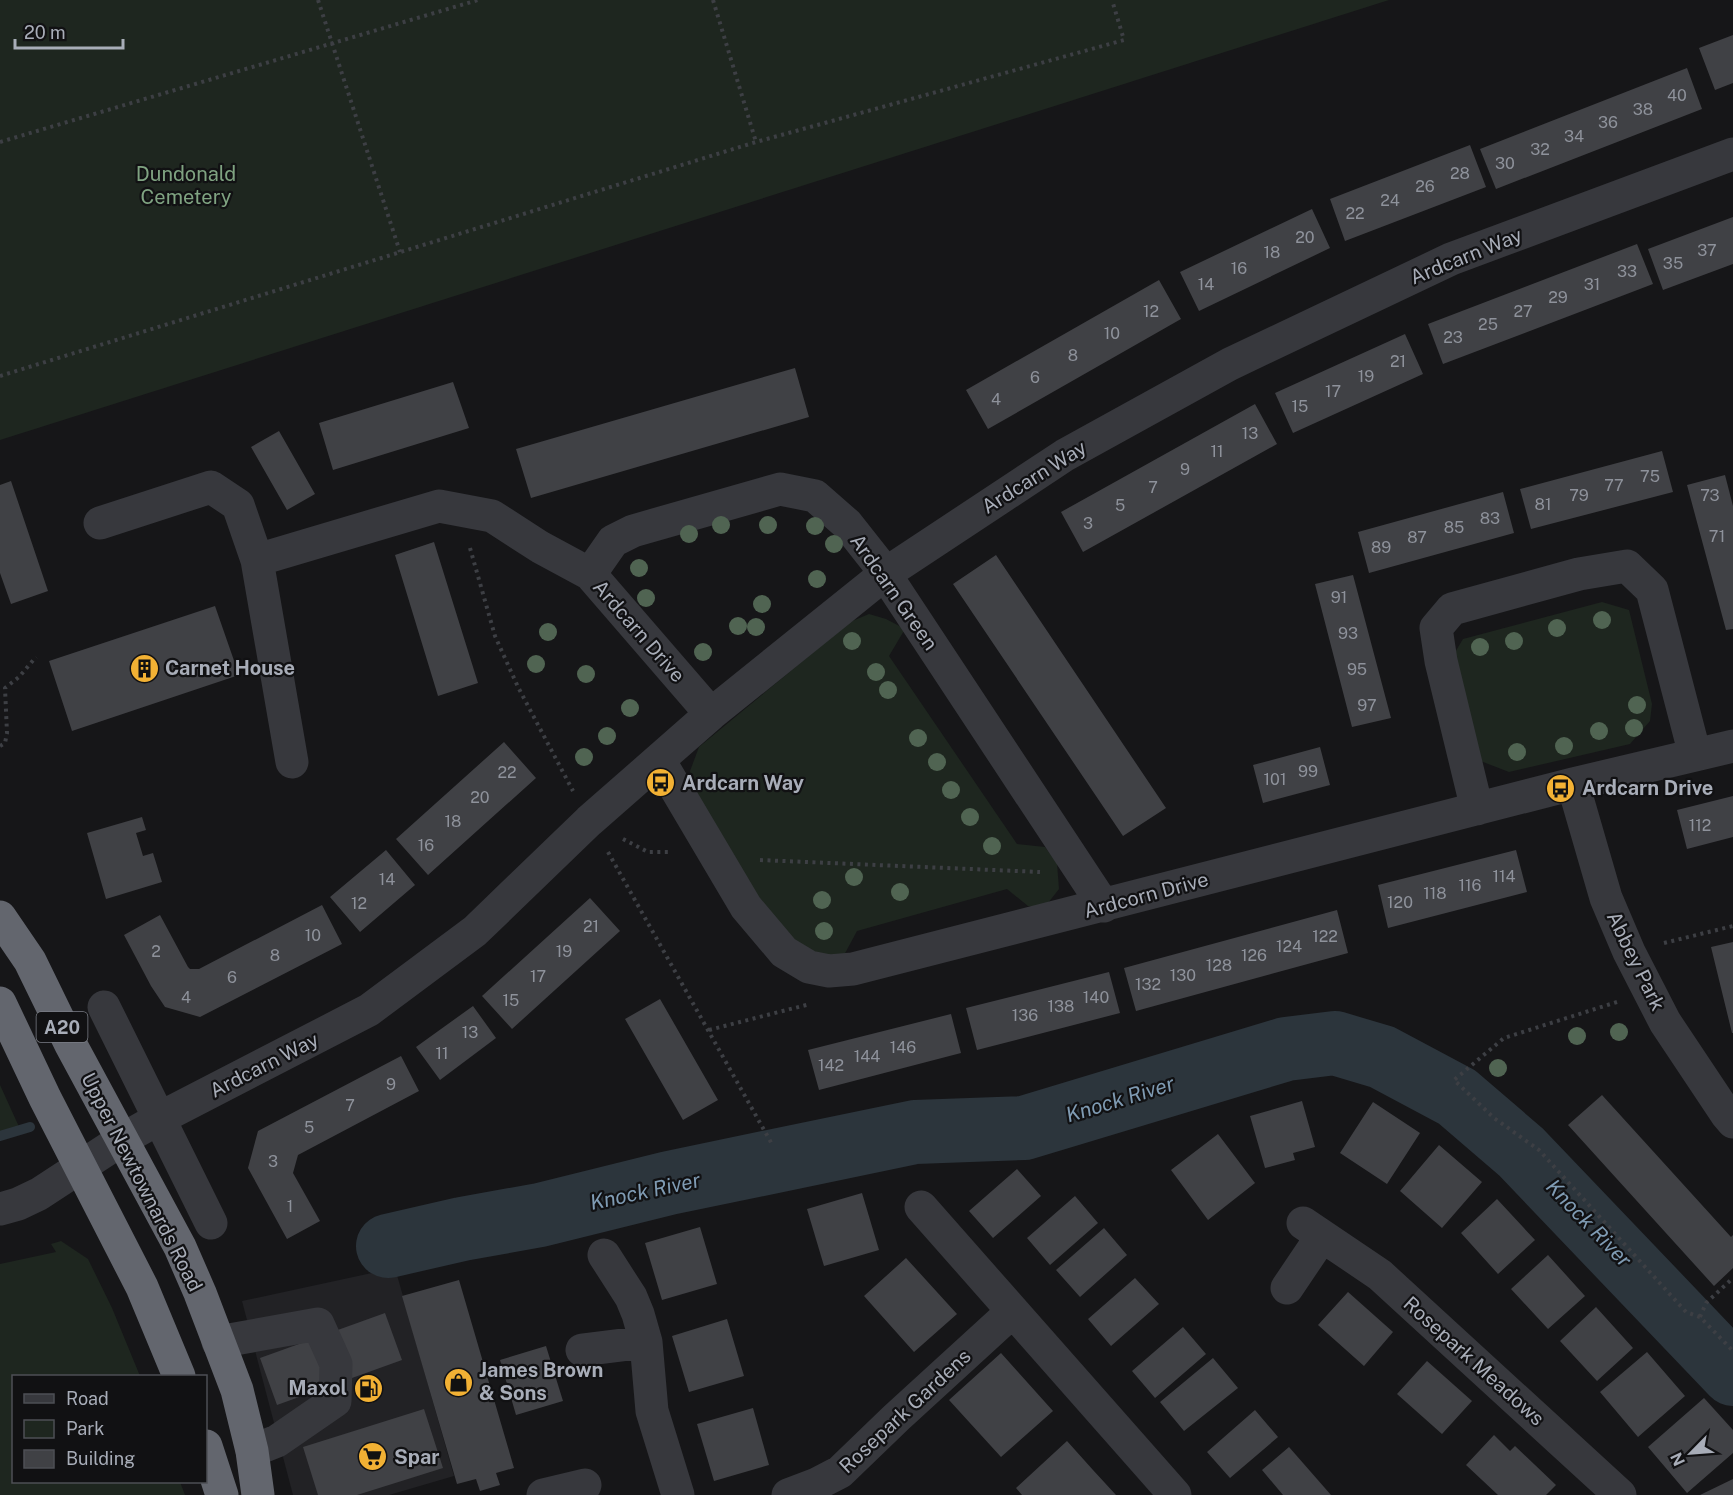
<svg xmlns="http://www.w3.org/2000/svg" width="1733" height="1495" font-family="'Public Sans',sans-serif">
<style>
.built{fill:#222225}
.green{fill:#1e261f}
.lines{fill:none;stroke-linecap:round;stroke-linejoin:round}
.stream{stroke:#2c353c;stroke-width:10}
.river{stroke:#2c353c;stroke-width:64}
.building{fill:#404145}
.path{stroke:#3d3f44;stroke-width:4;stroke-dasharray:3 4.5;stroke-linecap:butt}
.minor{stroke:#37383d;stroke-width:33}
.highway{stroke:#63666e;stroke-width:33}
.tree{fill:#506452}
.labels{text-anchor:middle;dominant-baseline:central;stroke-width:4.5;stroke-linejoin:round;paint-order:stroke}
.number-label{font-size:16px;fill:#8e929b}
.shield{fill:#111113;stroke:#7b7e86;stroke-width:1.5}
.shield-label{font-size:18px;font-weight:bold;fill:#a8adb8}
.park-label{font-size:20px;fill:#7fa381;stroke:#111113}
.street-label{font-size:20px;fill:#a8adb8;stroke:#111113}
.poi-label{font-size:20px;font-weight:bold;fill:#a8adb8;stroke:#111113;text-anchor:start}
.water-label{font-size:21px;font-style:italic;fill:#7f9bb3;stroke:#111113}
</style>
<rect width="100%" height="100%" fill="#161618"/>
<path class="built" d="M395 1268 454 1476 389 1495H293L242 1301Z"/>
<path class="green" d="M0 0H1389L0 440Z
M1602 602 1629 610 1652 704 1650 721 1630 744 1509 772 1478 760 1454 654 1463 639Z
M869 614 886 619 905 629 889 656 1017 844 1045 847 1057 863 1059 889 1044 908 1028 906 1007 889 857 931 843 957 805 953 777 934 693 793 690 771 699 747 850 622Z
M0 1085 20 1129 0 1136Z
M61 1241 88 1259 112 1308 140 1376H14V1482H180L185 1495H0V1264L56 1252 51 1244Z"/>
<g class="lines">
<path class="stream" d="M0 1136 30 1127"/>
<path class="river" d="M388 1246 462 1229 540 1215 669 1183 915 1132 1024 1128 1286 1049 1335 1043 1382 1057 1457 1097 1521 1152 1733 1374"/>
</g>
<path class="building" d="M1733 35V83L1715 90 1699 48Z
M1687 68 1702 109 1496 189 1480 149Z
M1470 145 1486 187 1345 241 1330 199Z
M1312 209 1330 248 1199 311 1180 272Z
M1733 217V264L1663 290 1648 249Z
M1637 244 1653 284 1443 364 1428 324Z
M1159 280 1181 319 988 429 966 390Z
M1405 334 1423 374 1293 433 1275 393Z
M795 368 809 417 531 498 516 449Z
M453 382 469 428 333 470 319 423Z
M1255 404 1277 444 1083 552 1061 512Z
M279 431 315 494 287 510 251 447Z
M1662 451 1673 492 1531 529 1520 489Z
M1725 475 1733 506V629L1726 630 1687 485Z
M11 481 48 591 11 604 0 573V485Z
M1503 492 1514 533 1369 573 1358 532Z
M434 542 478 683 438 696 395 555Z
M996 555 1166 808 1123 836 953 584Z
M1353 575 1391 718 1352 727 1315 584Z
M215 606 239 675 72 731 49 661Z
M504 742 536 778 428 875 396 839Z
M1320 747 1330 785 1263 803 1253 765Z
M1733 796V837L1687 849 1677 810Z
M142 817 146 830 136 833 143 856 153 853 162 882 106 899 87 833Z
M386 850 415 885 360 932 330 897Z
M1516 850 1527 892 1388 928 1378 885Z
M590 898 620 931 512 1029 482 996Z
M322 905 342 944 200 1017 165 1007 151 986 124 935 160 915 188 967 190 969H199Z
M1337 910 1348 953 1136 1011 1124 968Z
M1733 942V1033H1732L1711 947Z
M1109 972 1120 1013 977 1050 966 1008Z
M660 999 718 1100 683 1120 625 1019Z
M473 1006 496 1038 440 1080 416 1047Z
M951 1014 961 1053 819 1090 808 1050Z
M401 1056 419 1091 298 1155 293 1173 320 1221 287 1239 248 1168 258 1131Z
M1602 1095 1731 1237 1733 1235V1268L1714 1286 1568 1125Z
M1302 1101 1315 1147 1293 1153 1295 1160 1265 1168 1250 1116Z
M1373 1102 1420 1133 1387 1184 1340 1153Z
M1218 1134 1255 1183 1208 1220 1171 1170Z
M1439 1145 1482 1182 1442 1228 1400 1191Z
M1017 1169 1041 1196 993 1238 969 1211Z
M862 1193 879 1250 824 1266 807 1209Z
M1075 1196 1098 1223 1050 1265 1027 1238Z
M1497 1199 1535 1240 1498 1274 1461 1233Z
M700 1227 717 1284 662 1300 645 1243Z
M1104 1228 1127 1255 1080 1297 1056 1270Z
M1548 1255 1585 1296 1548 1329 1511 1289Z
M906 1258 957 1314 914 1352 864 1296Z
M1135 1278 1159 1304 1111 1346 1088 1319Z
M459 1280 514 1468 496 1473 500 1485 480 1491 476 1479 457 1484 402 1296Z
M1348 1292 1393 1332 1364 1366 1318 1325Z
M1596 1307 1633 1348 1597 1381 1560 1341Z
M385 1313 402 1360 277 1405 260 1358Z
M727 1319 744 1376 689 1392 672 1336Z
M1183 1327 1206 1354 1155 1398 1132 1371Z
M546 1346 563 1401 516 1415 500 1360Z
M1647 1352 1685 1396 1638 1437 1600 1392Z
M1001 1353 1053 1411 1001 1457 949 1400Z
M1213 1358 1238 1388 1184 1431 1160 1402Z
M1427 1361 1472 1401 1442 1434 1397 1394Z
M1704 1398 1733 1430V1453L1687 1493 1648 1447Z
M753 1408 769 1465 714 1481 697 1424Z
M424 1409 443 1468 357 1495H318L303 1447Z
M1255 1410 1278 1437 1230 1478 1207 1452Z
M1494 1435 1510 1451 1515 1446 1556 1485 1546 1495H1498L1466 1465Z
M1067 1441 1093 1470 1116 1495H1022L1016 1488Z
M1289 1447 1331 1495H1283L1262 1470Z
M1733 1479V1495H1700Z"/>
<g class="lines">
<path class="path" d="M318 0 400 252
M713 0 756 142
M0 142 478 0
M0 376 756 142 1124 40 1112 0
M470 548 495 636 518 687 573 791
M0 746 5 743 7 733 5 688 19 677 36 657
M623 839 648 852H672
M608 852 773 1146
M760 860 1040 872
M1664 943 1733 926
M1617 1002 1504 1038 1454 1080 1494 1118 1539 1150 1686 1312 1700 1317 1733 1351
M709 1030 810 1004
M1700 1317 1706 1303 1733 1278"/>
<path class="minor" d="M100 523 211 487 238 505 257 560 292 762
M257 560 439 506 492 516 540 547 590 574 711 714
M590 574 613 541 633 531 780 489 815 496 847 524 877 562 1104 906
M659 760 746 907 784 952 809 967 829 971 853 969 1573 784 1733 746
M1573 784 1606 898 1629 952 1665 1022 1727 1115 1733 1122
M1477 809 1441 661 1436 628 1452 609 1579 574 1627 566 1652 590 1695 755
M104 1007 211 1223
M921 1207 1175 1495
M0 1209 18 1204 39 1194 123 1139 160 1118 369 1010 475 931 589 821 711 714 885 574 1065 455 1230 364 1451 259 1733 154
M1303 1223 1380 1275 1620 1495
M604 1255 631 1297 638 1314 646 1342 652 1411 678 1495
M1287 1288 1322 1236
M218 1342 318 1324 336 1364 335 1401 277 1441 252 1451
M582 1350 646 1342
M543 1495 585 1485
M788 1495 817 1484 840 1472 896 1418 1012 1312"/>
<path class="highway" d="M0 917 30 961 71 1045 180 1247 200 1293 237 1390 252 1451 258 1495
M0 1003 45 1098 142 1287 179 1376
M206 1446 222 1495"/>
</g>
<g class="tree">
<circle cx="721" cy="525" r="9"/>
<circle cx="768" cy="525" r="9"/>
<circle cx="815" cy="526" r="9"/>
<circle cx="689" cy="534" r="9"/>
<circle cx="834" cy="544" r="9"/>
<circle cx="639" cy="568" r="9"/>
<circle cx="817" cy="579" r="9"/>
<circle cx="646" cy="598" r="9"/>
<circle cx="762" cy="604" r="9"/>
<circle cx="1602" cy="620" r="9"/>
<circle cx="738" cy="626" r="9"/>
<circle cx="756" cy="627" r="9"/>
<circle cx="1557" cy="628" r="9"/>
<circle cx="548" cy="632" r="9"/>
<circle cx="852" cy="641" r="9"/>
<circle cx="1514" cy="641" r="9"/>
<circle cx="1480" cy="647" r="9"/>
<circle cx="703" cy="652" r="9"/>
<circle cx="536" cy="664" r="9"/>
<circle cx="876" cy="672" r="9"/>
<circle cx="586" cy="674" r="9"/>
<circle cx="888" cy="690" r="9"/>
<circle cx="1637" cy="705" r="9"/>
<circle cx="630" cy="708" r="9"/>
<circle cx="1634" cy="728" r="9"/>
<circle cx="1599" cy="731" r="9"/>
<circle cx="607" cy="736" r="9"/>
<circle cx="918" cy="738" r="9"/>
<circle cx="1564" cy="746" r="9"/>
<circle cx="1517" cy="752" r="9"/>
<circle cx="584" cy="757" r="9"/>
<circle cx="937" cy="762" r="9"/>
<circle cx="951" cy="790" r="9"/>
<circle cx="970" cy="817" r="9"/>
<circle cx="992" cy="846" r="9"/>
<circle cx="854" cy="877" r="9"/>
<circle cx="900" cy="892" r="9"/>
<circle cx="822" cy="900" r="9"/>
<circle cx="824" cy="931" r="9"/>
<circle cx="1619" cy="1032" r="9"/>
<circle cx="1577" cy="1036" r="9"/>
<circle cx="1498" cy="1068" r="9"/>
</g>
<defs>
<symbol id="building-disc" viewBox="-11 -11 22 22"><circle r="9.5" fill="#f2b134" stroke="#111113"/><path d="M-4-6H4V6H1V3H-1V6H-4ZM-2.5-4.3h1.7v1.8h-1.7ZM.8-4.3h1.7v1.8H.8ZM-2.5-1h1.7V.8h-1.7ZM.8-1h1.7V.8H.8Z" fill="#111"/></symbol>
<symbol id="bus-disc" viewBox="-11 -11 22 22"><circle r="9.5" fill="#f2b134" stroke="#111113"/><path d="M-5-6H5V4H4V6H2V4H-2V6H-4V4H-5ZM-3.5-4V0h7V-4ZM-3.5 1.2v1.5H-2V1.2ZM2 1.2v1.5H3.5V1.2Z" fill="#111"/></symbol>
<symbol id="shop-disc" viewBox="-11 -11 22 22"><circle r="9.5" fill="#f2b134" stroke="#111113"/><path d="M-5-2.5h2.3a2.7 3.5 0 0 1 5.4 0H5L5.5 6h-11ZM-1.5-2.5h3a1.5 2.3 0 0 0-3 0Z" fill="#111"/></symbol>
<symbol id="fuel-disc" viewBox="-11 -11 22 22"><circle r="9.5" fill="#f2b134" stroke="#111113"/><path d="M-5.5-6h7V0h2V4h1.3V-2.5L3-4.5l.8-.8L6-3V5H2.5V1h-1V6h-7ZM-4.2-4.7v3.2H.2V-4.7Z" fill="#111"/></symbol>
<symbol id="supermarket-disc" viewBox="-11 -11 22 22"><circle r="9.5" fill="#f2b134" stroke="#111113"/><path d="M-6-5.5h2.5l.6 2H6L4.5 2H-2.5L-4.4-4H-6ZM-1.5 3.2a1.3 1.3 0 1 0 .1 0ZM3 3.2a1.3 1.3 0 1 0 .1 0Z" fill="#111"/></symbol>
</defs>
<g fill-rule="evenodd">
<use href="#building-disc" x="128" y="652" width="33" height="33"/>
<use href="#bus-disc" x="644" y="766" width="33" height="33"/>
<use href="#bus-disc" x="1544" y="772" width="33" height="33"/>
<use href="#shop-disc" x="442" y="1366" width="33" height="33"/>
<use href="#fuel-disc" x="352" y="1372" width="33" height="33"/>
<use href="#supermarket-disc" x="356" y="1440" width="33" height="33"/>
</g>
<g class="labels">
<g class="number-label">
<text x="1677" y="95">40</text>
<text x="1643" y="109">38</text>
<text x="1608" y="122">36</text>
<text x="1574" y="136">34</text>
<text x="1540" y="149">32</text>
<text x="1505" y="163">30</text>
<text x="1460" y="173">28</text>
<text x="1425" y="186">26</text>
<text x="1390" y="200">24</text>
<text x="1355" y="213">22</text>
<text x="1305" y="237">20</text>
<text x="1707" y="250">37</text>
<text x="1272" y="252">18</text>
<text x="1673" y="263">35</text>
<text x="1239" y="268">16</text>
<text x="1627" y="271">33</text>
<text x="1206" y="284">14</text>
<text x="1592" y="284">31</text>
<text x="1558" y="297">29</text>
<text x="1151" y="311">12</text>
<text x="1523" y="311">27</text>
<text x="1488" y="324">25</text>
<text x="1112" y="333">10</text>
<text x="1453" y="337">23</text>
<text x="1073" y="355">8</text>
<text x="1398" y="361">21</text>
<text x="1366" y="376">19</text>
<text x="1035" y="377">6</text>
<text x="1333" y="391">17</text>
<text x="996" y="399">4</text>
<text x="1300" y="406">15</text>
<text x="1250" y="433">13</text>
<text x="1217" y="451">11</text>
<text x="1185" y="469">9</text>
<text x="1650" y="476">75</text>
<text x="1614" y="485">77</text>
<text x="1153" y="487">7</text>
<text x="1579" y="495">79</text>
<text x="1710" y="495">73</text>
<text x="1543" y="504">81</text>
<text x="1120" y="505">5</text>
<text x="1490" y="518">83</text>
<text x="1088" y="523">3</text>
<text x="1454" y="527">85</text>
<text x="1717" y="536">71</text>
<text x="1417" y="537">87</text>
<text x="1381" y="547">89</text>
<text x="1339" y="597">91</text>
<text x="1348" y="633">93</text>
<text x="1357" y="669">95</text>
<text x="1367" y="705">97</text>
<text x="1308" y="771">99</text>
<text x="507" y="772">22</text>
<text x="1275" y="779">101</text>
<text x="480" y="797">20</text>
<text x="453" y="821">18</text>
<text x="1700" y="825">112</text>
<text x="426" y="845">16</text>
<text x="1504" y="876">114</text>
<text x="387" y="879">14</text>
<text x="1470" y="885">116</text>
<text x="1435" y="893">118</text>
<text x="1400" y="902">120</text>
<text x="359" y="903">12</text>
<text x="591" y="926">21</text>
<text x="313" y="935">10</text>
<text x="1325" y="936">122</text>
<text x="1289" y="946">124</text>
<text x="156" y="951">2</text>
<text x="564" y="951">19</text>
<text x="275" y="955">8</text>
<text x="1254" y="955">126</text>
<text x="1219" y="965">128</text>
<text x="1183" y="975">130</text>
<text x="538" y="976">17</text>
<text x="232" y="977">6</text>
<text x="1148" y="984">132</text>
<text x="186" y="997">4</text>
<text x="1096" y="997">140</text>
<text x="511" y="1000">15</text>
<text x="1061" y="1006">138</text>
<text x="1025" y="1015">136</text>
<text x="470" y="1032">13</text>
<text x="903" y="1047">146</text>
<text x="442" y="1053">11</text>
<text x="867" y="1056">144</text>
<text x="831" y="1065">142</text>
<text x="391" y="1084">9</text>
<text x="350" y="1105">7</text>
<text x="309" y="1127">5</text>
<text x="273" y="1161">3</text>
<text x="290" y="1206">1</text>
</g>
<rect class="shield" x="36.5" y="1012" width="51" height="30" rx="4.5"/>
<g class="shield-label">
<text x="62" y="1027">A20</text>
</g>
<g class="park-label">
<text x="186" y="174">Dundonald<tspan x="186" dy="23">Cemetery</tspan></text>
</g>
<g class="street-label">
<text transform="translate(1466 256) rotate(-22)">Ardcarn Way</text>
<text transform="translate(1034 477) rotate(-32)">Ardcarn Way</text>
<text transform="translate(894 592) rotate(55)">Ardcarn Green</text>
<text transform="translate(639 631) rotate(49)">Ardcarn Drive</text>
<text transform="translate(1146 895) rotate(-15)">Ardcorn Drive</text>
<text transform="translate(1636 961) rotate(64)">Abbey Park</text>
<text transform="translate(264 1065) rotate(-27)">Ardcarn Way</text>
<text transform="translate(142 1182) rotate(63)">Upper Newtownards Road</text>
<text transform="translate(1474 1361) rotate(42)">Rosepark Meadows</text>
<text transform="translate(905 1411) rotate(-43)">Rosepark Gardens</text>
</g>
<g class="poi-label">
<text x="165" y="668">Carnet House</text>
<text x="682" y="783">Ardcarn Way</text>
<text x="1582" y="788">Ardcarn Drive</text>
<text x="479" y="1370">James Brown<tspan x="479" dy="23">&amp; Sons</tspan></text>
<text x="347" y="1388" text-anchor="end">Maxol</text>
<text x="394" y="1457">Spar</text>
</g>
<g class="water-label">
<text transform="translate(1120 1099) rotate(-17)">Knock River</text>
<text transform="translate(645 1191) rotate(-12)">Knock River</text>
<text transform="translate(1589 1223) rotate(46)">Knock River</text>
</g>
</g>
<rect x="12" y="1375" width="195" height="108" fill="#111113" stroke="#4d4f55" stroke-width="1.5"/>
<rect x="24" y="1394" width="30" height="9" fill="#37383d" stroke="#4d4f55" stroke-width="1.5"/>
<text x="66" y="1405" font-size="18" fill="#a8adb8">Road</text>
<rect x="24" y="1420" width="30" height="18" fill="#1e261f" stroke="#4d4f55" stroke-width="1.5"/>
<text x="66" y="1435" font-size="18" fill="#a8adb8">Park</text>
<rect x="24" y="1450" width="30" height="18" fill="#404145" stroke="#4d4f55" stroke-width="1.5"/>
<text x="66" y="1465" font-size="18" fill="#a8adb8">Building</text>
<g transform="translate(1691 1453) rotate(245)" stroke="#111113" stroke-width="4.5" paint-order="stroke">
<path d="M0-4.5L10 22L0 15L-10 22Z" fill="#a8adb8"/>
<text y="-9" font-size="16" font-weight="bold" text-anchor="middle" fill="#a8adb8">N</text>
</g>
<path d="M15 39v9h108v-9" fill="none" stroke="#a8adb8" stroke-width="3"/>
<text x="24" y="39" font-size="18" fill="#a8adb8" stroke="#111113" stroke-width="4.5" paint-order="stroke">20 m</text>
</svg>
